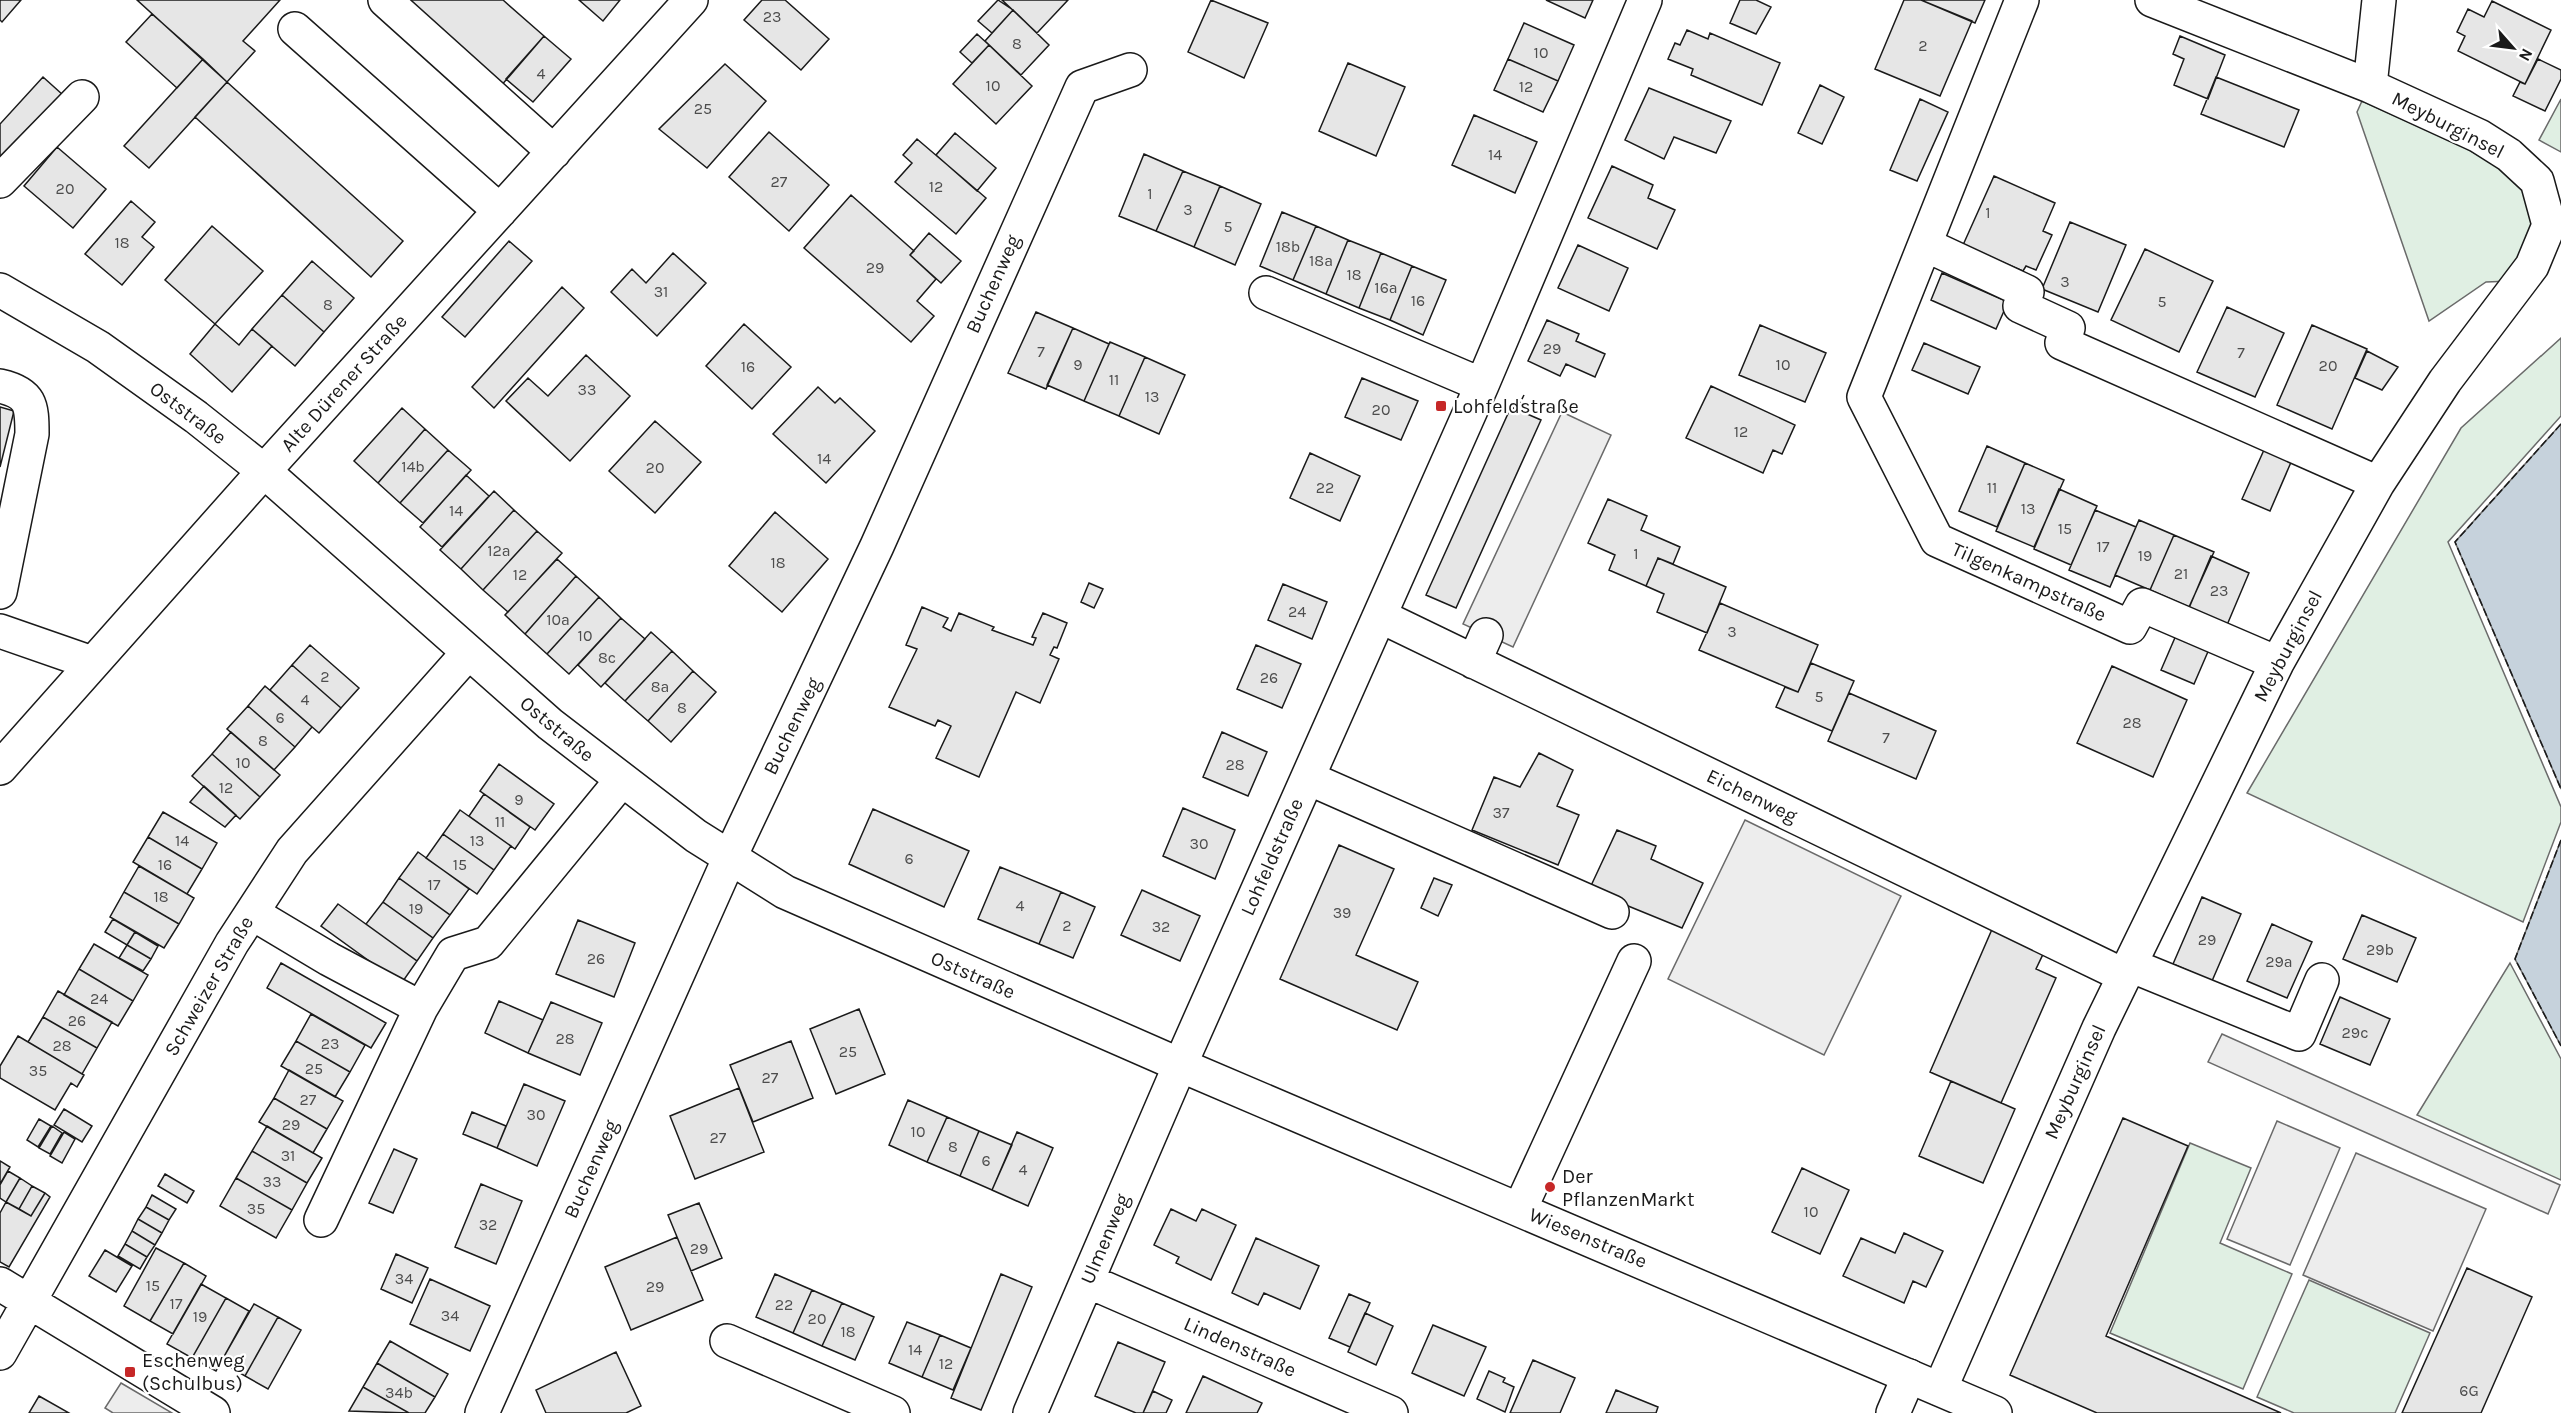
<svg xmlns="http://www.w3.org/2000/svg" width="2561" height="1413" font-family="Karla,sans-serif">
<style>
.green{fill:#e0efe3;stroke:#6a6a6a;stroke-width:1.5}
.parking{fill:#ededed;stroke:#6a6a6a;stroke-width:1.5}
.water{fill:#c6d2dc;stroke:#6a6a6a;stroke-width:1.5}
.building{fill:#e6e6e6;stroke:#1a1a1a;stroke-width:1.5}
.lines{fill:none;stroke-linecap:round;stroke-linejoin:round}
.minor-casing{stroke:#1a1a1a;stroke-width:36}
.major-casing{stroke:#1a1a1a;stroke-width:36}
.minor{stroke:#fff;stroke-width:33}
.major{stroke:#fff;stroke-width:33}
.fence{stroke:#1a1a1a;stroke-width:1.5;stroke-dasharray:8 3;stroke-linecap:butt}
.poi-dot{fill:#c62828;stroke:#fff;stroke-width:2}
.labels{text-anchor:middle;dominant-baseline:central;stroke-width:4.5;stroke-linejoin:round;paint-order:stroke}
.number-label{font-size:16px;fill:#4d4d4d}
.street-label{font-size:20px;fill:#1a1a1a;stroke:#fff}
.poi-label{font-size:20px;fill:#1a1a1a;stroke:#fff;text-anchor:start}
</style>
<rect width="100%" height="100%" fill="#fff"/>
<path class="green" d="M2561 99V152L2539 140Z
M2362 101 2464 147 2518 178 2541 223 2511 281 2486 282 2429 321 2357 112Z
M2561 338V416L2448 542 2561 807V822L2523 922 2247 793 2461 428Z
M2510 963 2561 1059V1180L2417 1115Z
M2190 1143 2251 1168 2220 1243 2292 1274 2243 1389 2110 1333Z
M2309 1280 2430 1333 2395 1413H2294L2257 1397Z"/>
<path class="parking" d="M1562 412 1611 435 1513 647 1463 624Z
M1745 820 1901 896 1824 1055 1668 979Z
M2222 1034 2560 1185 2548 1214 2208 1062Z
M2277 1121 2340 1148 2290 1265 2227 1239Z
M2356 1153 2486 1209 2433 1331 2303 1275Z
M121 1383 172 1413H113L105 1408Z"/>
<path class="water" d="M2561 424V789L2455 542Z
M2561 840V1046L2515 959Z"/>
<path class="building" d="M0 0H21L2 22 0 20Z
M137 0H280L243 41 255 51 227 82Z
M399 0H503L544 36 500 87Z
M579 0H620L603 21Z
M762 0H785L829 39 801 70 744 20Z
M998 0 1013 10 992 33 978 21Z
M1002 0H1068L1037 33Z
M1211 0 1268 23 1244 78 1188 52Z
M1546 0H1593L1585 18Z
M1740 0H1756L1771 7 1756 34 1730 23Z
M1904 0H1921L1972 21 1940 96 1875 69Z
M1921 0H1985L1975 23Z
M2492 1 2551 30 2525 84 2458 51 2465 36 2457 32 2468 9 2484 17Z
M1013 10 1049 45 1021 75 985 41Z
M152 14 203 59 177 88 126 42Z
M1524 23 1574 45 1558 81 1508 59Z
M1687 30 1708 39 1710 33 1780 63 1762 105 1691 75 1693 69 1668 59 1675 43 1680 45Z
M977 34 989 45 972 63 960 52Z
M544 36 571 59 533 102 506 79Z
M2180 36 2225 55 2208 99 2174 85 2184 59 2173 54Z
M989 45 1032 86 996 124 953 84Z
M203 59 227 82 149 168 124 146Z
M1508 59 1558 81 1543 112 1494 90Z
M2538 59 2561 70V79L2545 111 2513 96 2520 82 2525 84Z
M1348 63 1405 87 1376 156 1319 131Z
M725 64 766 101 707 168 659 129Z
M43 77 63 95 0 164V124Z
M2216 77 2299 110 2284 147 2201 114Z
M227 82 403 241 371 277 195 117Z
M1820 85 1844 97 1822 144 1798 133Z
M1649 88 1731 121 1716 153 1674 137 1664 159 1625 140Z
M1920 99 1948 112 1917 181 1890 170Z
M1474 115 1537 142 1515 193 1452 165Z
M769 132 829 185 789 231 729 177Z
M955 133 996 168 977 191 936 155Z
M917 139 986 198 956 234 895 182 912 163 903 155Z
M57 147 106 189 73 228 24 186Z
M1144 154 1183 171 1156 231 1119 216Z
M1612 166 1653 185 1648 198 1675 210 1657 249 1588 218Z
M1183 171 1220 186 1194 247 1156 231Z
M1994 176 2055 203 2043 231 2052 235 2036 270 2026 266 2023 271 1963 245Z
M1220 186 1261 204 1235 265 1194 247Z
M851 195 914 251 910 255 936 279 917 301 934 316 911 342 804 248Z
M131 201 155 222 142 237 154 247 122 285 85 254Z
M1282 212 1316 226 1293 280 1260 266Z
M2070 222 2126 245 2098 312 2042 289Z
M212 226 263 271 215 324 165 280Z
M1316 226 1348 240 1326 294 1293 280Z
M929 233 961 261 941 283 910 255Z
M1348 240 1381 253 1359 308 1326 294Z
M509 241 532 261 465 337 442 317Z
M1578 245 1628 268 1609 311 1558 288Z
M2145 249 2213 281 2179 352 2111 320Z
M673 253 706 283 657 336 611 292 632 269 646 283Z
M1381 253 1412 266 1390 320 1359 308Z
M312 261 354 298 324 332 282 295Z
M1412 266 1446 280 1423 335 1390 320Z
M1942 273 2008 302 1996 329 1931 300Z
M562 287 584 308 494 408 472 387Z
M282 295 324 332 295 366 252 329Z
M2227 307 2284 333 2255 397 2197 372Z
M1036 312 1073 328 1046 389 1008 373Z
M1547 320 1579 334 1576 341 1605 354 1595 377 1566 364 1560 376 1528 361Z
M215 324 239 345 252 329 272 346 232 392 190 354Z
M744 324 791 367 752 409 706 366Z
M1760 325 1826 353 1805 402 1739 375Z
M2312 325 2367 349 2332 429 2277 405Z
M1073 328 1109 344 1084 401 1047 385Z
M1110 342 1145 357 1119 416 1084 401Z
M1924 343 1980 367 1968 394 1912 370Z
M2367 351 2398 367 2382 390 2355 378Z
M586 355 630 396 570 461 506 401 528 378 548 396Z
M1145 357 1185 375 1159 434 1119 416Z
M1362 378 1418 401 1401 440 1345 417Z
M1711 386 1795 425 1782 454 1773 450 1763 473 1686 438Z
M818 387 835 403 840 398 875 431 826 483 773 434Z
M0 407 14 411 0 467Z
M1511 407 1541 420 1456 608 1426 595Z
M402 408 425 429 378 483 354 461Z
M655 421 701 462 655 513 609 471Z
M425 429 448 450 400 503 378 483Z
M2268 441 2295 453 2270 511 2242 499Z
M1987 446 2025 463 1997 527 1959 511Z
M448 450 471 470 423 523 400 503Z
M1310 453 1360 476 1340 521 1290 498Z
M2025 463 2064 480 2034 547 1996 531Z
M466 475 489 496 442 547 420 527Z
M2059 489 2097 506 2071 565 2034 549Z
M494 491 514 510 461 569 440 550Z
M1608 499 1647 516 1641 530 1680 547 1673 564 1658 558 1646 586 1609 570 1615 555 1588 543Z
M514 510 537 531 483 590 461 569Z
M2095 510 2136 527 2110 587 2069 570Z
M775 512 828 559 782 612 729 566Z
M2139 520 2174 535 2150 590 2115 575Z
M537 531 562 553 508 612 483 590Z
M2174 535 2214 552 2189 607 2150 590Z
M2211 556 2249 573 2227 625 2189 608Z
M1658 558 1726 587 1707 633 1657 612 1664 594 1646 586Z
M557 559 576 576 525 634 505 615Z
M576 576 599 597 547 654 525 634Z
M1089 583 1103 589 1094 608 1081 602Z
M1283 584 1327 602 1312 639 1268 620Z
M599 597 621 618 569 674 547 654Z
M1720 603 1818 645 1798 692 1699 650Z
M922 607 948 618 943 627 951 631 959 613 994 627 992 630 1033 645 1036 638 1032 637 1043 613 1067 623 1057 648 1054 647 1050 655 1059 659 1040 703 1016 692 979 777 936 758 951 726 938 720 935 726 889 707 917 649 906 645Z
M621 618 645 639 601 687 578 665Z
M651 632 672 651 625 701 605 683Z
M2177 633 2210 647 2194 684 2161 670Z
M310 645 359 688 341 708 292 665Z
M1256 645 1301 664 1282 708 1237 689Z
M672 651 693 671 648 721 625 701Z
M1811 663 1854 681 1832 731 1776 707 1785 687 1798 692Z
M292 665 341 708 319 733 270 690Z
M2112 666 2187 700 2153 777 2077 743Z
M693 671 716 692 671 742 648 721Z
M265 686 312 727 295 747 248 706Z
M1849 693 1936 731 1916 779 1828 741Z
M248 706 295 747 274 770 227 729Z
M231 732 280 775 260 797 212 754Z
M1222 732 1267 752 1248 796 1203 777Z
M1539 753 1573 770 1557 806 1579 815 1558 865 1472 830 1494 777 1520 787Z
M212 754 260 797 240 819 192 776Z
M499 764 554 804 535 830 480 791Z
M204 786 236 815 225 827 190 802Z
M484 794 530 827 515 849 469 816Z
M1183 808 1235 830 1215 879 1163 856Z
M873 809 969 851 944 907 849 864Z
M460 810 511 846 494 870 443 834Z
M163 812 217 843 202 869 148 837Z
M1617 830 1656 846 1651 859 1703 883 1682 928 1589 890Z
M443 834 494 870 477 894 426 858Z
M148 837 202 869 187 894 133 862Z
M1339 845 1394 869 1356 955 1418 982 1397 1030 1280 979Z
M418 852 469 889 450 915 399 878Z
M139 866 194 898 179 924 124 892Z
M1000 867 1061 892 1039 944 978 919Z
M399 878 450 915 433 938 383 902Z
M1434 878 1452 885 1438 916 1421 908Z
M1142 890 1200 916 1180 961 1121 935Z
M124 892 179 924 164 948 110 917Z
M1061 892 1095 907 1073 958 1039 944Z
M2202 897 2241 914 2212 981 2173 964Z
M383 902 433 938 417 961 366 924Z
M338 904 417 961 401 984 321 926Z
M2362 915 2416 938 2397 982 2343 959Z
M113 919 135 932 127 945 105 932Z
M578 920 635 943 614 997 556 974Z
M2272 924 2312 942 2287 998 2247 981Z
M1993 927 2045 950 2036 969 2056 978 2001 1103 1930 1072Z
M135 932 158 946 151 959 127 945Z
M94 944 148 975 133 1001 79 969Z
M127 945 151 959 143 971 119 958Z
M281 963 386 1023 371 1048 267 988Z
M79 969 133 1001 118 1026 64 995Z
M58 991 112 1022 97 1048 43 1017Z
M2340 997 2390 1019 2370 1065 2320 1044Z
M499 1001 543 1020 528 1053 485 1033Z
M551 1002 602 1023 580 1075 528 1053Z
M859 1009 885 1074 836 1094 810 1029Z
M311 1014 365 1045 350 1072 296 1041Z
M43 1017 97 1048 82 1074 28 1042Z
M18 1036 84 1075 77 1087 71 1083 55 1110 0 1078V1066Z
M296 1041 350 1072 335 1097 281 1066Z
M791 1041 813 1098 753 1122 730 1065Z
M289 1070 343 1101 327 1129 274 1098Z
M1951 1081 2015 1109 1983 1183 1919 1156Z
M524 1084 565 1101 537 1166 497 1148Z
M739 1088 764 1152 695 1179 670 1116Z
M274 1098 327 1129 313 1153 259 1122Z
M908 1100 947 1117 927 1162 889 1145Z
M64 1109 92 1126 82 1142 54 1125Z
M472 1112 506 1126 497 1148 463 1134Z
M947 1117 979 1131 960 1176 927 1162Z
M2123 1118 2188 1146 2106 1336 2281 1413H2097L2010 1375Z
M39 1119 51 1126 38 1147 27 1140Z
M52 1126 62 1133 50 1154 39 1148Z
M267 1126 322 1158 307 1183 252 1151Z
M979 1131 1012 1145 992 1190 960 1176Z
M64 1132 75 1139 62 1163 50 1156Z
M1017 1132 1053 1148 1028 1206 992 1190Z
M394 1149 417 1159 393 1213 369 1203Z
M252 1151 307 1183 292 1210 236 1178Z
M0 1161 10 1167 0 1184Z
M1802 1168 1849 1190 1820 1254 1772 1232Z
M8 1171 20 1178 6 1202 0 1198V1185Z
M165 1174 194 1191 187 1203 158 1186Z
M20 1178 32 1186 19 1209 6 1202Z
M236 1178 292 1210 276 1238 220 1206Z
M481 1184 522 1201 496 1264 455 1247Z
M32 1186 45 1193 31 1216 19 1209Z
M45 1193 50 1197 9 1267 0 1262V1213L6 1202 31 1216Z
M152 1195 176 1209 169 1220 146 1207Z
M699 1203 722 1258 691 1271 668 1215Z
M146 1207 169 1220 162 1233 138 1219Z
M1171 1209 1196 1221 1202 1209 1236 1225 1211 1280 1176 1263 1179 1257 1154 1245Z
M138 1219 162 1233 155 1245 132 1231Z
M132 1231 155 1245 147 1257 125 1244Z
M1904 1233 1943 1251 1926 1287 1913 1281 1904 1303 1843 1276 1861 1238 1895 1253Z
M677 1237 703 1300 631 1330 605 1267Z
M1256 1238 1319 1266 1300 1309 1264 1293 1258 1305 1232 1293Z
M125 1244 147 1257 140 1269 118 1256Z
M156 1248 184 1263 150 1321 124 1306Z
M105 1250 132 1266 116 1292 89 1276Z
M396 1254 428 1268 412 1303 381 1289Z
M184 1263 206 1276 173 1334 150 1321Z
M2467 1268 2532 1297 2481 1413H2402Z
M775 1274 812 1290 793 1333 756 1317Z
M1001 1274 1032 1287 981 1410 951 1398Z
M430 1279 490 1306 470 1351 410 1324Z
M201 1284 226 1298 192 1358 167 1344Z
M812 1290 842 1303 822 1346 793 1333Z
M1349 1294 1370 1303 1350 1347 1329 1338Z
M226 1298 249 1311 216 1371 192 1358Z
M842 1303 874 1317 855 1360 822 1346Z
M254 1304 278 1317 245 1376 221 1362Z
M1365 1313 1393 1326 1376 1365 1348 1352Z
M278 1317 301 1330 268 1389 245 1376Z
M907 1322 940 1335 922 1377 889 1363Z
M1433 1325 1486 1347 1464 1396 1412 1373Z
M940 1335 971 1348 953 1390 922 1377Z
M390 1341 448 1374 435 1397 377 1363Z
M1118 1342 1165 1362 1143 1413H1136L1095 1396Z
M616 1352 641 1406 626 1413H546L536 1390Z
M1533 1360 1575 1378 1560 1413H1510Z
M377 1363 435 1397 425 1413H409L363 1387Z
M1489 1371 1505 1378 1503 1382 1514 1387 1505 1412 1477 1399Z
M1203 1376 1262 1403 1257 1413H1186Z
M363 1387 409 1413 349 1411Z
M1616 1390 1658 1407 1656 1413H1606Z
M1153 1391 1172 1400 1166 1413H1143Z
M39 1396 69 1413H29Z"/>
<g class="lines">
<defs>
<path id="minor" d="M385 0 554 152
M2022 0 1864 397 1937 540 2130 627 2142 605 2277 663
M2152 0 2370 86
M295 29 500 211
M0 181 82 97
M1926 245 2027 292 2020 306 2068 328 2062 343 2378 483
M1266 293 1482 385
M0 386C31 393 32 405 32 434L0 592
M1380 616 2125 976
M0 631 92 663
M1474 662 1486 635
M0 768 264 471 691 0
M1308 778 1612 912
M252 913 329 959 421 1008
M2130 965 2299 1034 2322 980
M1520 1209 1634 961
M321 1220 421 1008 453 954 488 943 621 781
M1088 1281 1391 1413
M0 1284 213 1413
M727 1341 893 1413
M0 1353 232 943 292 851 468 653
M1940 1389 2099 1028 2277 663 2378 483 2445 381 2532 266 2549 225 2537 181 2509 155 2479 136 2370 86 2379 0
M482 1413 729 859 877 546 1082 87 1130 70
M1030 1413 1180 1065 1482 385 1645 0
M1893 1413 1909 1376"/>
<path id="major" d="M0 290 98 347 196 417 264 471 550 724 696 836 785 892 1180 1065 1995 1413"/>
</defs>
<use href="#minor" class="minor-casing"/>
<use href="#major" class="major-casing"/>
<use href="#minor" class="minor"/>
<use href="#major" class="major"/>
<path class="fence" d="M1517 409 1524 395
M2561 424 2455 542 2561 789
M2561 840 2515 959 2561 1046"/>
</g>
<g class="poi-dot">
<rect x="1435" y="400" width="12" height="12" rx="3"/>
<circle cx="1550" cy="1187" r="6"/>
<rect x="124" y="1366" width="12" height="12" rx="3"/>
</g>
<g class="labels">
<g class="number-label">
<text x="772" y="16">23</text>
<text x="1017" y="43">8</text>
<text x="1923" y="45">2</text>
<text x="1541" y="52">10</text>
<text x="541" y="73">4</text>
<text x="993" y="85">10</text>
<text x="1526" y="86">12</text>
<text x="703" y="108">25</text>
<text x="1495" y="154">14</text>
<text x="779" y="181">27</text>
<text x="936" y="186">12</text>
<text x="65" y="188">20</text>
<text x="1150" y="193">1</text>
<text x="1188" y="209">3</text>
<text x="1988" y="212">1</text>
<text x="1228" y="226">5</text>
<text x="122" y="242">18</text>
<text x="1288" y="246">18b</text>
<text x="1321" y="260">18a</text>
<text x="875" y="267">29</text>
<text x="1354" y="274">18</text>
<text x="2065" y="281">3</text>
<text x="1386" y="287">16a</text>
<text x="661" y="291">31</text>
<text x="1418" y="300">16</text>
<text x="2162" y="301">5</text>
<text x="328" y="304">8</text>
<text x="1552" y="348">29</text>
<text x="1041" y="351">7</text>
<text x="2241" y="352">7</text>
<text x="1078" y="364">9</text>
<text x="1783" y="364">10</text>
<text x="2328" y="365">20</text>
<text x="748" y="366">16</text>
<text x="1114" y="379">11</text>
<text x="587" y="389">33</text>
<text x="1152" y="396">13</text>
<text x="1381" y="409">20</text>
<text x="1741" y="431">12</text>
<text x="824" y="458">14</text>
<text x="413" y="466">14b</text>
<text x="655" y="467">20</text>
<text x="1325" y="487">22</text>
<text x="1992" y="487">11</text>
<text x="2028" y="508">13</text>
<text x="456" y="510">14</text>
<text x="2065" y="528">15</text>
<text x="2103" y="546">17</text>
<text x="499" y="550">12a</text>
<text x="1636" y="553">1</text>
<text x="2145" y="555">19</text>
<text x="778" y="562">18</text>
<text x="2181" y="573">21</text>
<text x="520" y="574">12</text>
<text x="2219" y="590">23</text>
<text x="1297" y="611">24</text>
<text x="558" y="619">10a</text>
<text x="1732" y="631">3</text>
<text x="585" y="635">10</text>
<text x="607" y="657">8c</text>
<text x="325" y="676">2</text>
<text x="1269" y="677">26</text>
<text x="660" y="686">8a</text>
<text x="1819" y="696">5</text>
<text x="305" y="699">4</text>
<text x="682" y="707">8</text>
<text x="280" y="717">6</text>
<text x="2132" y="722">28</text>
<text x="1886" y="737">7</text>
<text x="263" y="740">8</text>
<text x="243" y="762">10</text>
<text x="1235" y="764">28</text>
<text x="226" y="787">12</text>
<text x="519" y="799">9</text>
<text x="1501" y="812">37</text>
<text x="500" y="821">11</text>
<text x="182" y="840">14</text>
<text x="477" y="840">13</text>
<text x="1199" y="843">30</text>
<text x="909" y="858">6</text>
<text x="165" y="864">16</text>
<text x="460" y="864">15</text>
<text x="434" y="884">17</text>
<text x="161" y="896">18</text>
<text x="1020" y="905">4</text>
<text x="416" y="908">19</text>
<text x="1342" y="912">39</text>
<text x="1067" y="925">2</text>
<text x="1161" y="926">32</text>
<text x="2207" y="939">29</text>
<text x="2380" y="949">29b</text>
<text x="596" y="958">26</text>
<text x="2279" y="961">29a</text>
<text x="99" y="998">24</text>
<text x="77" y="1020">26</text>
<text x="2355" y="1032">29c</text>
<text x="565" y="1038">28</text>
<text x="330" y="1043">23</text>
<text x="62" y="1045">28</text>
<text x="848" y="1051">25</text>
<text x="314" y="1068">25</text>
<text x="38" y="1070">35</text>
<text x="770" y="1077">27</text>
<text x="308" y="1099">27</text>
<text x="536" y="1114">30</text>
<text x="291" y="1124">29</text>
<text x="918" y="1131">10</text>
<text x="718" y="1137">27</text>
<text x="953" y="1146">8</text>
<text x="288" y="1155">31</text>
<text x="986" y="1160">6</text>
<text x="1023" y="1169">4</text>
<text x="272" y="1181">33</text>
<text x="256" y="1208">35</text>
<text x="1811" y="1211">10</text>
<text x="488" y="1224">32</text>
<text x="699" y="1248">29</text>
<text x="404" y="1278">34</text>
<text x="153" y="1285">15</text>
<text x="655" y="1286">29</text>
<text x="176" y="1303">17</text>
<text x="784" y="1304">22</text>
<text x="450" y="1315">34</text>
<text x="200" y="1316">19</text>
<text x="817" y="1318">20</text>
<text x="848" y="1331">18</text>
<text x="915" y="1349">14</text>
<text x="946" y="1363">12</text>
<text x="2469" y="1390">6G</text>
<text x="399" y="1392">34b</text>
</g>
<g class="street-label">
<text transform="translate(2448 125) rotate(27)">Meyburginsel</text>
<text transform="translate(993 284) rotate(-66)">Buchenweg</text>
<text transform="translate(344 383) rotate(-48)">Alte Dürener Straße</text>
<text transform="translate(188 413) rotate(37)">Oststraße</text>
<text transform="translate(2029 582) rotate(24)">Tilgenkampstraße</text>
<text transform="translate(2288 646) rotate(-62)">Meyburginsel</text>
<text transform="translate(792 726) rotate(-64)">Buchenweg</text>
<text transform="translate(557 729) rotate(40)">Oststraße</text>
<text transform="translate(1752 796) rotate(26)">Eichenweg</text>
<text transform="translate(1272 857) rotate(-66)">Lohfeldstraße</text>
<text transform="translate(973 975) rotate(24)">Oststraße</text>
<text transform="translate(209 986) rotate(-60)">Schweizer Straße</text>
<text transform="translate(2075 1082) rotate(-66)">Meyburginsel</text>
<text transform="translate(591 1169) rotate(-66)">Buchenweg</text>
<text transform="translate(1588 1238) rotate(23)">Wiesenstraße</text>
<text transform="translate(1105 1239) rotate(-67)">Ulmenweg</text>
<text transform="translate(1240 1347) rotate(24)">Lindenstraße</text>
</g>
<g class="poi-label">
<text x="1453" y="406">Lohfeldstraße</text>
<text x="1562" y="1176">Der<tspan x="1562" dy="23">PflanzenMarkt</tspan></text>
<text x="142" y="1360">Eschenweg<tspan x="142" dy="23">(Schulbus)</tspan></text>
</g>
</g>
<g transform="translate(2513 48) rotate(118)" stroke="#ffffff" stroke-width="4.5" paint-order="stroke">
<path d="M0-4.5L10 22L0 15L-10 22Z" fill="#1a1a1a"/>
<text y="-9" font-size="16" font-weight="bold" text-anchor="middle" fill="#1a1a1a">N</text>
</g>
</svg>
